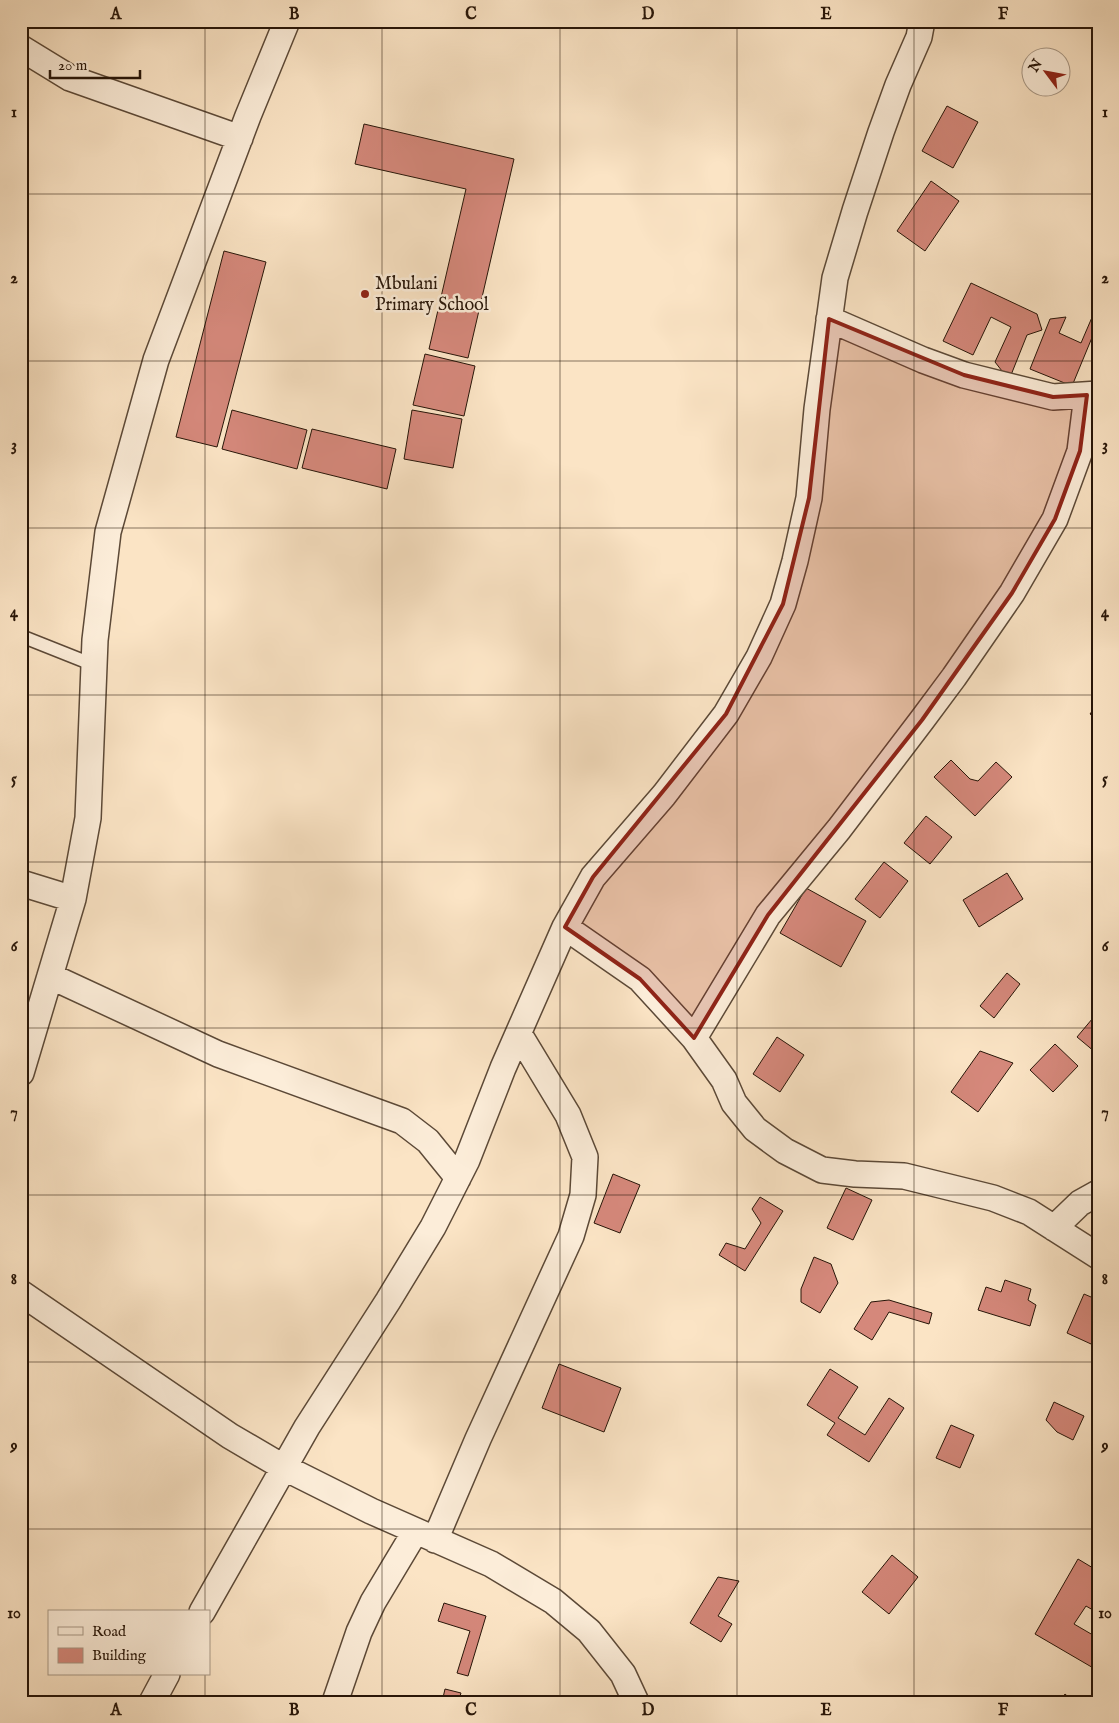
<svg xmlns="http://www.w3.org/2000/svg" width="1119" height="1723" font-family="'IM FELL English',serif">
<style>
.building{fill:#d5887b;stroke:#271508}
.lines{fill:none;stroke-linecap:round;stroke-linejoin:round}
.service-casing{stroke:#5c4937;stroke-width:15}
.minor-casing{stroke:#5c4937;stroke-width:28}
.service{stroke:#fcedd9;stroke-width:12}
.minor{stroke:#fcedd9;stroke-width:25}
.marked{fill:#8f2418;fill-opacity:0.2;stroke:#8f2418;stroke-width:4;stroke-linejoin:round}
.grid{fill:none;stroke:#271508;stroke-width:1;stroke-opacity:0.55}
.poi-dot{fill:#8f2418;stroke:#fcedd9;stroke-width:2}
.labels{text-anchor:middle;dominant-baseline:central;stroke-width:5;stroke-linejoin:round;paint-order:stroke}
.poi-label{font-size:18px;fill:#271508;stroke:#fcedd9;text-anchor:start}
.neatline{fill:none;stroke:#271508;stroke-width:2}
.grid-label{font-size:16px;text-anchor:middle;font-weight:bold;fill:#271508}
</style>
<rect width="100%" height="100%" fill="#fbe4c5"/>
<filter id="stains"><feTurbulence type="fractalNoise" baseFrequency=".004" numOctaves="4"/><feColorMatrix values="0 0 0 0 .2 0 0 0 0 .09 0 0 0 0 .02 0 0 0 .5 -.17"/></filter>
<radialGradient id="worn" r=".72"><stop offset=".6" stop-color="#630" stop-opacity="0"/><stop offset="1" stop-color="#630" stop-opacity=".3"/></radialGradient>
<path class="building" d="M947 106 978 122 953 168 922 151Z
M364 124 514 159 468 358 429 349 466 189 355 164Z
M931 181 959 201 925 251 897 231Z
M224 251 266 262 217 447 176 437Z
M971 283 1037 314 1042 330 1027 335 1009 380 995 362 1011 327 991 317 973 355 943 341Z
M1096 308 1098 309V323L1072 386 1030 369 1050 319 1066 317 1059 333 1081 343Z
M425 354 475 366 464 416 413 405Z
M232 410 307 430 297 469 222 449Z
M412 410 462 419 453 468 404 459Z
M312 429 396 449 387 489 302 468Z
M1098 703V719L1090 714Z
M951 760 970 779 978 781 996 762 1012 777 975 816 934 777Z
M926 816 952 837 930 864 904 843Z
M884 862 908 881 880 918 855 899Z
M1007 873 1023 899 979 927 963 900Z
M806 888 866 921 841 967 780 933Z
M1007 973 1020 984 994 1018 980 1006Z
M1098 1012V1050L1095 1052 1077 1037Z
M777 1037 804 1055 780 1092 753 1074Z
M1055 1044 1078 1066 1053 1092 1030 1070Z
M980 1051 1013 1063 978 1112 951 1092Z
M613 1174 640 1185 620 1233 594 1223Z
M846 1188 872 1200 853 1240 827 1228Z
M760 1197 783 1211 745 1271 719 1255 726 1243 745 1249 761 1223 752 1209Z
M814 1257 831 1264 838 1283 820 1313 801 1302V1289Z
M1005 1280 1031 1289 1028 1300 1036 1305 1030 1326 978 1310 986 1287 1001 1292Z
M1084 1294 1098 1300V1330L1091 1344 1067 1333Z
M889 1300 932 1313 929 1324 889 1312 872 1340 854 1329 871 1302Z
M559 1364 621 1388 604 1432 542 1408Z
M830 1369 858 1387 838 1418 865 1435 889 1398 904 1408 869 1462 827 1435 835 1423 807 1405Z
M1054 1402 1084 1416 1073 1440 1057 1432 1046 1420Z
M951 1425 974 1435 960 1468 936 1458Z
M892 1555 918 1577 889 1614 862 1592Z
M1078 1559 1098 1571V1613L1086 1606 1074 1624 1098 1638V1665L1095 1669 1035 1634Z
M718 1577 739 1581 718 1616 732 1624 721 1642 690 1623Z
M444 1603 486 1616 468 1676 457 1673 470 1631 438 1621Z
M445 1689 461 1693 458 1702H442Z
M1065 1694 1074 1702H1059Z"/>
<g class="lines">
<defs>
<path id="service" d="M21 636 94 665"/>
<path id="minor" d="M21 48 70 78 240 138
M829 319 923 360 964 375 1053 397 1098 394
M21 883 73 899
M565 927 640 979 694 1038 724 1080 734 1103 755 1129 785 1151 822 1170 855 1174 904 1176 993 1198 1029 1212 1098 1256
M50 976 218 1054 402 1121 428 1141 458 1178
M694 1038 768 915 839 829 922 720 954 677 1012 593 1055 519 1080 451 1087 395
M21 1073 73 899 88 818 95 640 108 532 156 360 248 116 287 21
M1054 1228 1080 1203 1098 1193
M21 1293 230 1436 283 1467 371 1511 491 1564 553 1601 589 1631 623 1674 636 1702
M435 1540 478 1439 571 1236 583 1195 585 1157 568 1115 519 1034
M202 1612 307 1427 388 1301 433 1227 467 1160 503 1068 565 927 593 877 664 795 726 714 759 657 783 604 795 561 809 498 817 409 835 278 855 211 881 132 898 85 919 37 922 21
M152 1702 167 1674
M335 1702 359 1632 373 1602 415 1532"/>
</defs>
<use href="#service" class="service-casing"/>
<use href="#minor" class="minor-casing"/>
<use href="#service" class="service"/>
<use href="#minor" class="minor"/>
</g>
<path class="marked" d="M829 319 964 375 1053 397 1087 395 1080 451 1055 519 1012 593 922 720 768 915 694 1038 640 979 565 927 593 877 726 714 783 604 809 498Z"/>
<path class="grid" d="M205 21V1612M382 21V1702M560 21V1702M737 21V1702M914 21V1702M21 194H1098M21 361H1098M21 528H1098M21 695H1098M21 862H1098M21 1028H1098M21 1195H1098M21 1362H1098M21 1529H1098M205 1674V1702"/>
<circle class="poi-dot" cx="365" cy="294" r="5"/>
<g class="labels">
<g class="poi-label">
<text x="375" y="284">Mbulani<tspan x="375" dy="21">Primary School</tspan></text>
</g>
</g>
<rect width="1119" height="1723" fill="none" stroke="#fbe4c5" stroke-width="55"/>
<rect x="48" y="1610" width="162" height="65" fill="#fcedd9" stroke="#a79785"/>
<rect x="58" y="1627" width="25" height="8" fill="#fcedd9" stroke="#a79785"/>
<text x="92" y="1636" font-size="15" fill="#271508">Road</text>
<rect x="58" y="1648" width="25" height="15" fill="#d5887b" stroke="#a79785"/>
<text x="92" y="1660" font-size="15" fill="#271508">Building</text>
<g transform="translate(1046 72) rotate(302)"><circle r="24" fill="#fcedd9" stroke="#a79785"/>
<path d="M0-4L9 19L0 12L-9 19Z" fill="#8f2418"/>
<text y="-8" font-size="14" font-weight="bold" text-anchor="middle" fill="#271508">N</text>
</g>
<path d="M50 70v8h90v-8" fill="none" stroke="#271508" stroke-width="2.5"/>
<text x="58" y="70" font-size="15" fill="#271508" stroke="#fcedd9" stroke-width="4" paint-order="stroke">20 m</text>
<rect x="28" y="28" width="1064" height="1668" class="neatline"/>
<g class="grid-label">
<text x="116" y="19">A</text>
<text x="294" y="19">B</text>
<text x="471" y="19">C</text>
<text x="648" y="19">D</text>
<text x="826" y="19">E</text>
<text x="1003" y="19">F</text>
<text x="14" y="117">1</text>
<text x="1105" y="117">1</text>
<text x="14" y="283">2</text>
<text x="1105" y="283">2</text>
<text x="14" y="450">3</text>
<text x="1105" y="450">3</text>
<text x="14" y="617">4</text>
<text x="1105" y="617">4</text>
<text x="14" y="784">5</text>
<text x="1105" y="784">5</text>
<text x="14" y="951">6</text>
<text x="1105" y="951">6</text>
<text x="14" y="1117">7</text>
<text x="1105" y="1117">7</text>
<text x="14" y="1284">8</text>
<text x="1105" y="1284">8</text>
<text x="14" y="1451">9</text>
<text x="1105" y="1451">9</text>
<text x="14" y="1618">10</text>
<text x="1105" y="1618">10</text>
<text x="116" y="1715">A</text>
<text x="294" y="1715">B</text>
<text x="471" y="1715">C</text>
<text x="648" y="1715">D</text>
<text x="826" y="1715">E</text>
<text x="1003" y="1715">F</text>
</g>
<rect width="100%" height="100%" filter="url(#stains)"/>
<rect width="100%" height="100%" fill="url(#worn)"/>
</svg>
